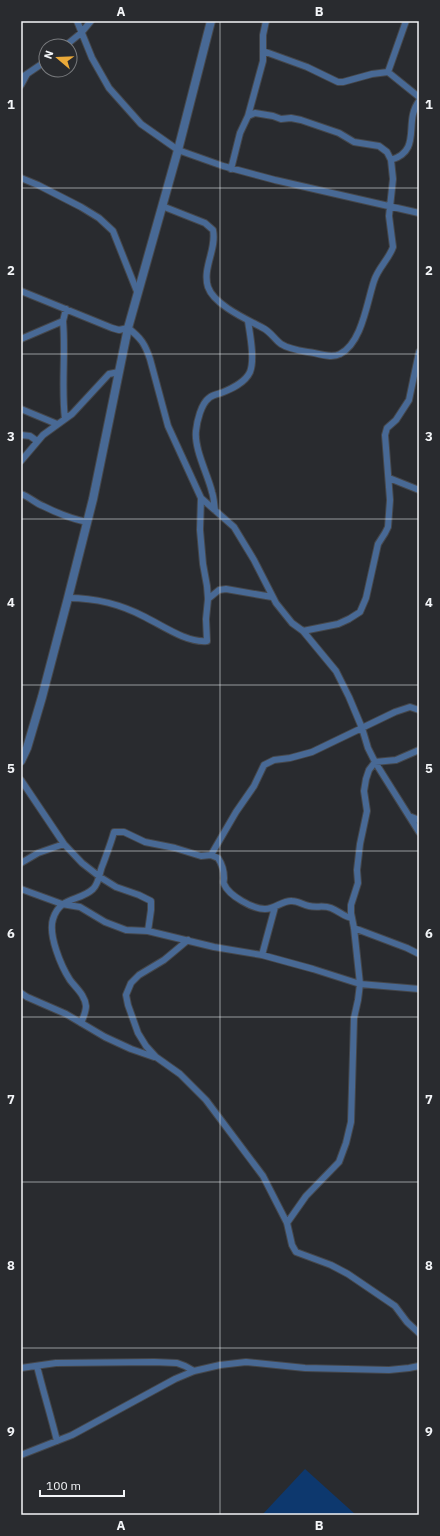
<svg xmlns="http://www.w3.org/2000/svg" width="440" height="1536" font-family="'IBM Plex Sans',sans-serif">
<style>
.green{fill:#0d386e}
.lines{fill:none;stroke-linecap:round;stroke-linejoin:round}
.minor-casing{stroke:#45474b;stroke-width:8}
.tertiary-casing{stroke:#45474b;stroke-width:10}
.minor{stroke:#486995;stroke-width:6}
.tertiary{stroke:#486995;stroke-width:8}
.grid{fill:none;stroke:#f3f5f8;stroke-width:1;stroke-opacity:0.55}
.neatline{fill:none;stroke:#f3f5f8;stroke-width:1.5}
.grid-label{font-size:13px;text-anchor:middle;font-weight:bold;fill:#f3f5f8}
</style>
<rect width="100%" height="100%" fill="#292b2f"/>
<path class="green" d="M305 1469 356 1515H262Z"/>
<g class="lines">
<defs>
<path id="minor" d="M77 21 92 58 109 88 141 124 178 150 223 166 275 180 419 213
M406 21 388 72 419 97
M65 46 81 33 91 21
M263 51 307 67 338 82H343L372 74 388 72
M21 78 46 61
M21 85 27 74
M248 116 263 61V35L266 21
M391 160C423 150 403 122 419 101
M21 178 38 185 81 207 99 218 113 231 138 294
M162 206 205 223 213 230C217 249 202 268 208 287 214 305 248 320 263 328 271 332 275 340 281 344 290 350 303 351 314 353 322 355 333 358 340 354 362 343 367 302 374 281 378 268 389 259 393 247L389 216 393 179 391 160 387 152 379 146 354 142 339 133 301 120 291 118 281 119 273 116 255 113 248 116 240 133 231 169
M21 291 112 328 119 330 128 328C141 338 145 344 150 359L168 426 201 498 234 527 254 560 276 603 292 623 303 631 336 671 349 697 362 728 368 748 375 762 419 832
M63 321C66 353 61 386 65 419
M21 339 63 321 66 309
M21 409 57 424
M21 435 30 436 37 441
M21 461 43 435 72 414 109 374 119 372
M389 478 419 490
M21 494C30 497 35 503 43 506 57 513 72 519 87 522
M215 510C214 504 214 498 212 492 208 475 194 449 196 431 197 421 201 404 209 398 212 395 217 394 221 393 231 389 245 383 250 372 255 359 250 335 248 321
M68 598C97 598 120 604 145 617 163 626 187 643 207 641L206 619 208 599 207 586 203 564 200 530 201 498
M208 599 219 590 226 589 272 597
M303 631 338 624 349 619 360 612 366 598 378 544 385 533 388 527 390 500 385 435 387 428 396 420 409 400 419 352
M21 780 64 844 82 863 100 877 116 887 139 895 151 901V910L148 931
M409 816 419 820
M211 855 236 812 254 786 264 765 274 760 290 758 312 752 395 712 410 707 419 710
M21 863 38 853 64 844
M21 889 62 904 80 907 105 922 126 930 148 931 214 947 262 955 313 969 360 984 419 989
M354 928 407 948 419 954
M188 940 164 960 139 975 131 983 126 995 128 1005 138 1033 146 1046 156 1057 180 1074 206 1100 263 1176 287 1223 292 1245 296 1252 331 1265 348 1274 395 1306 407 1322 419 1333
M262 955 275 907
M21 993 27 997 66 1014 105 1037 131 1049 154 1057
M81 1023C83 1018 86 1012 86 1006 85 995 76 988 70 980 61 966 48 935 53 919 60 896 79 902 93 889 100 882 99 872 103 864 107 853 111 843 114 832H124L145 842 175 848 201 856 211 855 218 858C222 864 224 871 224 878 224 881 223 882 224 884 229 896 253 909 265 909 275 909 283 900 292 901 298 901 303 905 309 906 317 908 323 905 331 908 339 911 344 917 352 918
M287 1223 306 1196 339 1162 346 1143 351 1122 354 1018 358 1000 360 984 354 928 351 913V905L358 883 357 870 360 844 367 811 364 791 366 779 369 770 375 762 396 760 419 750
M37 1366C43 1391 51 1416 57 1441
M21 1368 56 1363 154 1362 177 1363 185 1366 194 1371
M21 1455 72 1435 175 1379 194 1371 220 1365 246 1362 305 1368 389 1370 409 1368 419 1366"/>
<path id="tertiary" d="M21 761 27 748 42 697 68 598 93 499 128 328 178 150 211 21"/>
</defs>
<use href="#minor" class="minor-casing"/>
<use href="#tertiary" class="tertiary-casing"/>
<use href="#minor" class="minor"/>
<use href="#tertiary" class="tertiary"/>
</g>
<path class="grid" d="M220 21V1515M21 188H419M21 354H419M21 519H419M21 685H419M21 851H419M21 1017H419M21 1182H419M21 1348H419"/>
<rect width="440" height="1536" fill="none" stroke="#292b2f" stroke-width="44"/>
<g transform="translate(58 58) rotate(289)"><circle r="19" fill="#292b2f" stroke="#7a7c7f"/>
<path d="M0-3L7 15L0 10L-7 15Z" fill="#ebaa39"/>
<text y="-6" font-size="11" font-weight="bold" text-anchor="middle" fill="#f3f5f8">N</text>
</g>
<path d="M40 1490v6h84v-6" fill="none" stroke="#f3f5f8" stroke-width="2"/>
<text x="46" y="1490" font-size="12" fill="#f3f5f8" stroke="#292b2f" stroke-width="3" paint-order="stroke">100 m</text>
<rect x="22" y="22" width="396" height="1492" class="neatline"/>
<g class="grid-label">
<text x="121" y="16">A</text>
<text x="319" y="16">B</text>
<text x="11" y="109">1</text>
<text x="429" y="109">1</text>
<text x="11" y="275">2</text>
<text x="429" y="275">2</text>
<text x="11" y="441">3</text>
<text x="429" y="441">3</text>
<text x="11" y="607">4</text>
<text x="429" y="607">4</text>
<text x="11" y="773">5</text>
<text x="429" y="773">5</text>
<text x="11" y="938">6</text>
<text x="429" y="938">6</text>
<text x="11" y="1104">7</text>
<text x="429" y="1104">7</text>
<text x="11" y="1270">8</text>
<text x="429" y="1270">8</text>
<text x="11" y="1436">9</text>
<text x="429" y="1436">9</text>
<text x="121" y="1530">A</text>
<text x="319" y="1530">B</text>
</g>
</svg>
